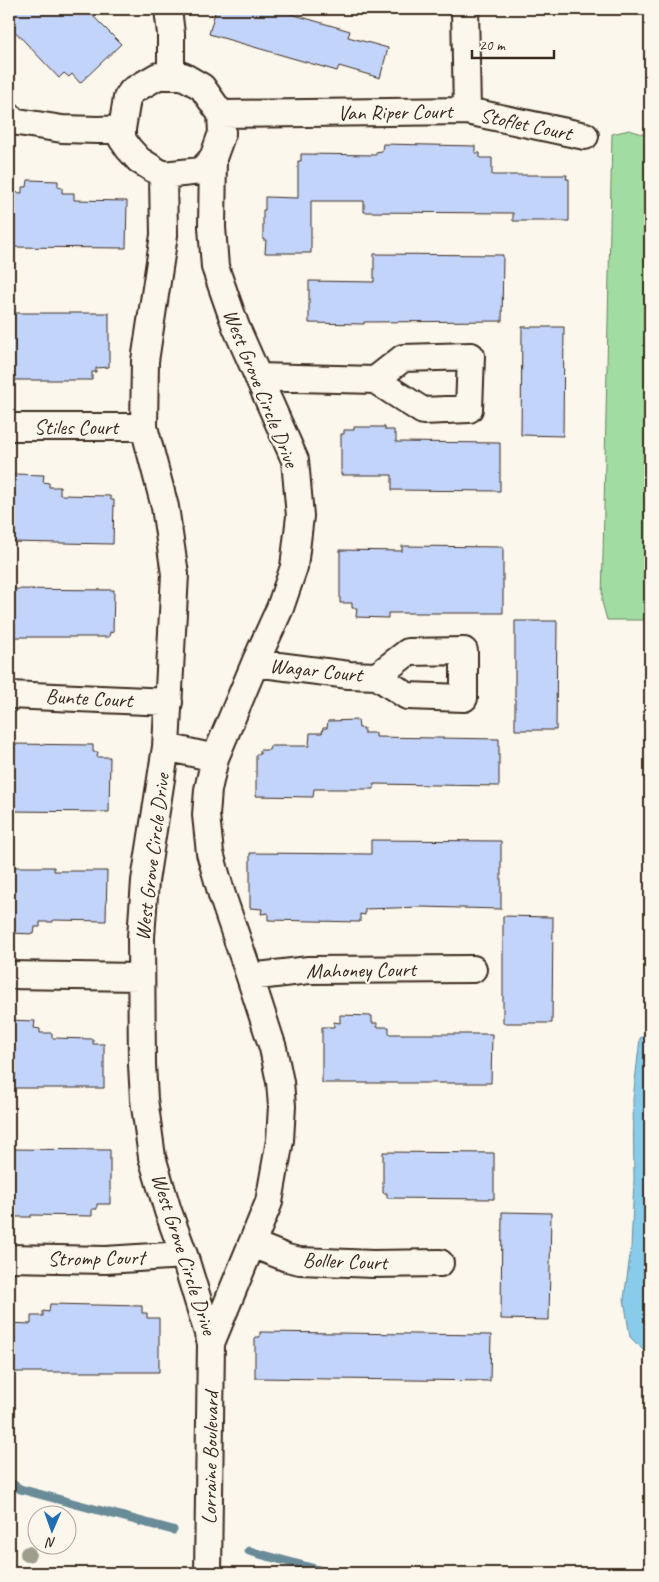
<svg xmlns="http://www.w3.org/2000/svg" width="659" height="1582" font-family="Caveat,sans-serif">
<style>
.green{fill:#a1dca2;stroke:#6e8360}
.water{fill:#89cbea;stroke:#6a8b98}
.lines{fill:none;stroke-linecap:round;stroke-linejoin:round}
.stream{stroke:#6a8b98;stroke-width:9}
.building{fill:#c3d4fa;stroke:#3b2a1e}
.minor-casing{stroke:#3b2a1e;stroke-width:30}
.minor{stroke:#fbf7ec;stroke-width:26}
.tree{fill:#9f9e8d}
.labels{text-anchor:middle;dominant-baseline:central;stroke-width:4.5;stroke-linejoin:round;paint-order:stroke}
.street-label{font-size:21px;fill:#3b2a1e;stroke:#fbf7ec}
</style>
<rect width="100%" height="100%" fill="#fbf7ec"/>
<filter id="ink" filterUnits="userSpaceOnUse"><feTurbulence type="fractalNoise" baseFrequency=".02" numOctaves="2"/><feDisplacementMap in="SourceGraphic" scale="10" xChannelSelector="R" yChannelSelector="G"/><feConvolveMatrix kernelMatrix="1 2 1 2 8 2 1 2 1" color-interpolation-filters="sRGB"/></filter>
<g filter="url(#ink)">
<path class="green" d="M629 130 650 136V620H607L602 602 612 134Z"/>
<path class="water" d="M650 1033V1357L630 1337 624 1299 631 1248 634 1180 633 1099 640 1038Z"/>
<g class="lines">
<path class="stream" d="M9 1482 20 1489 173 1530
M249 1551 330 1573"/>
</g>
<path class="building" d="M9 9H86L121 44 80 83 72 74 69 77 64 73 59 78 9 25Z
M216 9H274L350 31 348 37 388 48 380 78 339 66 337 71 209 34Z
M383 144 475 146V153H480V158H492V175H567L566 179H569V221H513V213L364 212V201H311V253H265L266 240H263V210H265V197L298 198V161H301V154L376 155V152L382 151Z
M28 180 58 181V187L62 188V193H74V200L127 201 126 248 9 247 10 192 22 193V187H27Z
M374 254 503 255 502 321 364 322V324L309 323V281L374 282Z
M9 313H109V367L96 368V372H92V380H9Z
M522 327H564L563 436 521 435Z
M354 427H385V430H394V434H396V442L500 443V491L392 490V475H341V434H344V430H354Z
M13 474 44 475 43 482 49 483V487H60V495L110 496 111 500H114L113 544 9 542V481H13Z
M402 546 503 547V613H388V618L356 617 357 608H352V603H340V550L402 551Z
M9 589 114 590 113 633 110 632 109 637H9Z
M515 621H557L556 730H515Z
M358 720 359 728H364V733H376V737L499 739V786L374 784V789H314L313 797 256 796V754H260V750H269L270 746H309L310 733H322L323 728H327L328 721Z
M9 744 93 745V752H98L97 757H110L109 812 9 811Z
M371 840 501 841V909L421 907 365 909V915L360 914V922L268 920V913L261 914 262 909 250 908V853L371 854Z
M9 867H54V871H107L106 921 53 920V922H40V927H35L34 934 9 933Z
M503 916 553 917 552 1023H503Z
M340 1015 372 1016V1023H377V1027H389V1034H492L491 1083H322V1027H334V1022L340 1023Z
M9 1020 35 1021 34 1028 40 1029V1033H52V1038L93 1039V1044H104V1088H9Z
M9 1149 110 1150V1204H97V1209H92V1216L31 1215V1217H9Z
M383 1152 494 1153V1199L387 1198V1193H383Z
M502 1212 551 1213 549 1320 501 1319Z
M50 1304 142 1306V1313H147V1318H159V1372H9V1323L31 1324V1316H43V1311L49 1312Z
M260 1332 491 1335 490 1381 255 1378V1337H260Z"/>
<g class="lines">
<defs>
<path id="minor" d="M168 9 171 34V76
M465 9 467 111
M158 76H183L202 87 221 114 222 133 213 158 201 171 163 175 139 160 129 149 122 139V129L127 98 132 91Z
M221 114 467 111 585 136
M9 116 12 121 62 129 98 130 122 129
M163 175 164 235 145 361 144 427 165 507 175 574 166 747 145 881 141 937 142 1065 144 1099 152 1157 168 1211 184 1255 211 1343 208 1573
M258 377 375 380 403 358 471 356 469 409 423 411 375 380
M9 427H144
M255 663 349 675 377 676 407 696 464 698V651L408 652 377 676
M9 695 169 702
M166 747 215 758
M9 975 140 977
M250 977 309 970 473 969
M252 1244 287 1258 300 1261 373 1264 440 1263
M9 1258 106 1260 184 1255
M211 1343 269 1202 280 1140 282 1106 280 1082 273 1048 250 977 222 895 210 853 206 815 208 790 215 758 255 663 280 608 294 567 300 516 295 460 236 327 215 267 212 227 213 158"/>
</defs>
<use href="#minor" class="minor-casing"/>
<use href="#minor" class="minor"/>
</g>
<circle class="tree" cx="28" cy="1554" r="8"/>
</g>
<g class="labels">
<g class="street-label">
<text transform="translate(395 112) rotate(-1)">Van Riper Court</text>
<text transform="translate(526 124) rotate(12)">Stoflet Court</text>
<text transform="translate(261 388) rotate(68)">West Grove Circle Drive</text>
<text x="76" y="427">Stiles Court</text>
<text transform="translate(316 670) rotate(6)">Wagar Court</text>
<text transform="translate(89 698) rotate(3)">Bunte Court</text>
<text transform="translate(152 857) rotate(-83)">West Grove Circle Drive</text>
<text transform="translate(361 970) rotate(-1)">Mahoney Court</text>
<text transform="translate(184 1254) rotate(72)">West Grove Circle Drive</text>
<text transform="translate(96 1258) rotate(-1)">Stromp Court</text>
<text transform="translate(345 1261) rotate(2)">Boller Court</text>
<text transform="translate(210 1458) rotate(-89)">Lorraine Boulevard</text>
</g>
</g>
<rect width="659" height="1582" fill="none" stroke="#fbf7ec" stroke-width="30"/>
<rect x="15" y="15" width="629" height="1552" fill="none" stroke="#3b2a1e" stroke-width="2" filter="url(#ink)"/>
<g transform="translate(52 1530) rotate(182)"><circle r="24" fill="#fbf7ec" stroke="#aea59a"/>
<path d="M0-4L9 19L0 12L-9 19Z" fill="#1f6fb2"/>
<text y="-8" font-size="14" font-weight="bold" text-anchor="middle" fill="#3b2a1e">N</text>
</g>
<path d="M472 50v8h82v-8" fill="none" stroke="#3b2a1e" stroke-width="2.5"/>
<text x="479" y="50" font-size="15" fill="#3b2a1e" stroke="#fbf7ec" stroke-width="4" paint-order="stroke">20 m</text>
</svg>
